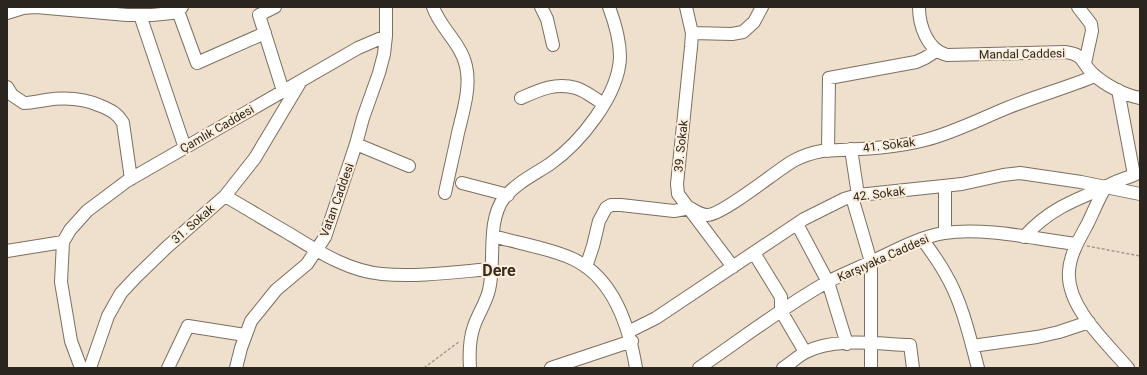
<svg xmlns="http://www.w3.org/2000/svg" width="1147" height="375" font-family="Roboto,sans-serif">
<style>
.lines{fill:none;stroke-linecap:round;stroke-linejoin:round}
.minor-casing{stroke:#7c6f5f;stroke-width:14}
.path{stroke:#a39889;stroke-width:1.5;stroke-dasharray:3 2;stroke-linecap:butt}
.minor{stroke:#fff;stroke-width:12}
.labels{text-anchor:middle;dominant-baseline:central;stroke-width:4;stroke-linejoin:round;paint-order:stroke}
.street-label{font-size:12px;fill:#2a251e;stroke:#fcedda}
.district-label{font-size:16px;font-weight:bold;fill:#372c1d;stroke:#fcedda}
</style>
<rect width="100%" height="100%" fill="#efe0cd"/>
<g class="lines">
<defs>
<path id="minor" d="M36 7 127 15H152L172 13 178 11 182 7
M275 7 259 15 283 91
M433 7C440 28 461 43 466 66 471 87 463 112 458 133 454 153 449 173 445 193
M541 7 547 19 553 45
M686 7 692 33 691 47 677 184 678 194 733 267
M919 7C919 25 927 50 947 55L1065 52C1086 55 1080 62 1093 74 1105 85 1124 95 1140 98
M1078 7 1091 24 1092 31 1085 63
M178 11 197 63 265 33
M7 13 23 8 35 7
M140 15 185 148
M692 33 732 34 743 32 754 22 762 7
M7 87 12 95 24 103C32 103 39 101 46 100 66 97 83 98 101 106 111 110 118 114 123 123L131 179
M1118 90 1134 175C1127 178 1110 183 1106 187 1101 193 1092 215 1088 223 1080 238 1070 254 1069 271 1066 307 1107 343 1128 368
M521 98C539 90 556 82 576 88 586 91 595 99 604 104
M356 144 409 166
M851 149 858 195
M828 151 829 78 916 62 925 58 936 51
M462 183 508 195
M225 196C246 208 267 221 288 233 316 250 347 271 382 274 418 277 455 272 491 269
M852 197 871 262V368
M690 208C695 211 701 215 707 215 721 216 776 171 793 161 802 156 811 153 822 151 856 149 891 149 925 140 953 133 980 119 1007 108 1036 96 1066 88 1095 76
M797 224 828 282 847 344
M945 233V186
M493 236C517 243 550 248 573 259 614 278 629 326 636 368
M1024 237C1048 210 1074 200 1106 187
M922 239C931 251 939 262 946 275 962 302 970 338 978 368
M7 251 63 242
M754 253 781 297V311L805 352
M586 267 593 246 599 221 606 208 611 205H621L674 211 690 208
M628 332 656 318 804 219 844 199 858 195 962 184 1003 175 1020 173 1081 182 1140 194
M972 346 1037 337 1059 332 1089 322
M81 368 71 341 61 282 63 242 70 230 87 211 127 181 358 48 386 36
M90 368 108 316 121 293 137 276 167 247 225 196 255 158 301 81
M168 368 188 326 245 335
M236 368 241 348 251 321 276 290 307 264 325 237 356 144 363 118 379 73 384 54 386 36V7
M470 368C469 353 469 340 474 326 478 314 486 303 489 290 496 262 486 222 504 198 516 183 535 174 550 164 580 143 619 95 620 57 620 40 615 23 609 7
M551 368 632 341
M699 368C740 340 779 310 822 285 839 275 859 268 877 259 898 249 920 237 944 233 985 227 1036 239 1076 244
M783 368C791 363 798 356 806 352 835 337 878 344 910 345L913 368"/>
</defs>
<use href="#minor" class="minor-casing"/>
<path class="path" d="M1087 246 1140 256
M424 368 460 341"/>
<use href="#minor" class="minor"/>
</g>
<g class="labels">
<g class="street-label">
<text transform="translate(1022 54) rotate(-1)">Mandal Caddesi</text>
<text transform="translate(217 129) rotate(-30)">Çamlık Caddesi</text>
<text transform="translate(889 145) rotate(-7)">41. Sokak</text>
<text transform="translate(681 146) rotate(-84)">39. Sokak</text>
<text transform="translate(879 194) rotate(-7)">42. Sokak</text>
<text transform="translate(337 200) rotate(-70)">Vatan Caddesi</text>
<text transform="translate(193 224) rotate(-41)">31. Sokak</text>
<text transform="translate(883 258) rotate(-24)">Karşıyaka Caddesi</text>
</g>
<g class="district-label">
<text x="499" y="270">Dere</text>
</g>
</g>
<rect width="1147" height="375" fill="none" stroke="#2a251e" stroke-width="16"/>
</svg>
